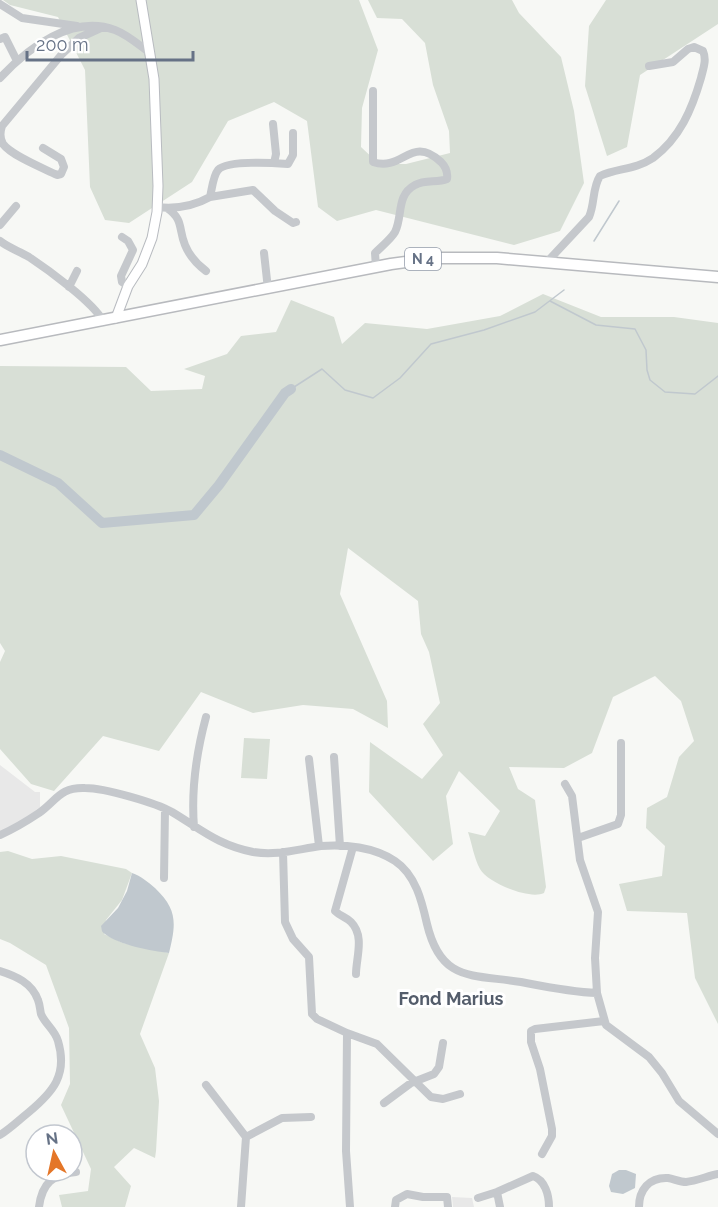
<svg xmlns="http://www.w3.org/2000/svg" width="718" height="1207" font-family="Raleway,sans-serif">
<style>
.built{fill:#e8e8e8}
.green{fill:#d8dfd6}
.water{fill:#c0c8ce}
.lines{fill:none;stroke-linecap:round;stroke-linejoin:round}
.stream{stroke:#c0c8ce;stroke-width:1.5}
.river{stroke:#c0c8ce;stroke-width:10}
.major-casing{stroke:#b8bbc0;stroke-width:11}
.highway-casing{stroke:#b8babe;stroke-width:13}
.minor{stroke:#c5c8cc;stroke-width:8}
.major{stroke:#fff;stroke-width:9}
.highway{stroke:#fff;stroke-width:10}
.labels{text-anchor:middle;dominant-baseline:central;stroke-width:6;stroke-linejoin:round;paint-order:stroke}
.shield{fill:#fff;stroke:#949caa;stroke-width:1.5}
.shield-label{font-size:14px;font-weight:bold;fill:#667286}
.quarter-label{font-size:18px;font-weight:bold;fill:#545d6b;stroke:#fff}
</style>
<rect width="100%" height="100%" fill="#f7f8f5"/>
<path class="built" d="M0 765 35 792H40V811L0 834Z
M452 1197 472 1198 474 1207H453Z"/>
<path class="green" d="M3 0H359L378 50 362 108 361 147 379 164H406L450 153 449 131 433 85 425 43 402 19 377 18 368 0H512L519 13 561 57 574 111 584 183 560 231 514 245 376 210 337 221 318 207 307 121 274 102 228 121 192 182 129 223 105 220 90 187 85 70 58 17 10 5Z
M606 0H718V24L640 75 627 147 607 156 585 86 589 26Z
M543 294 601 317H674L718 323V1024L695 978 687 913 627 911 619 884 662 876 665 846 646 828 647 808 667 797 679 757 694 741 681 701 655 676 613 697 592 753 564 768 509 767 518 789 535 800 546 887 544 893C529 900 488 883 480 869 474 858 472 844 468 832L485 836 500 811 459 771 446 796 453 844 433 861 369 792 370 742 422 779 443 755 423 724 440 703 429 652 421 634 418 601 348 548 340 594 387 701 388 728 353 709 303 705 253 713 201 692 159 751 103 736 54 791 31 784 0 749V662L5 651 0 643V366L126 367 151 391 202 389 205 376 184 369 227 354 241 336 276 332 291 300 334 317 342 344 365 323 427 329 500 316Z
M244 738 270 739 267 779 241 778Z
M8 851 32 859 61 856 126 869 132 873 122 900 106 920 104 934 123 943 169 953 140 1034 155 1068 159 1101 156 1151 155 1158 134 1148 114 1167 131 1186 125 1207H62L59 1195 88 1191 91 1169 61 1105 70 1084 69 1028 46 965 10 943 0 939V852Z"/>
<path class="water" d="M132 873C141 876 148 882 155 888 178 910 176 924 169 953 152 951 119 945 105 934 101 932 102 929 101 926L118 908 127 891Z
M626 1170 636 1174 635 1188 623 1194 611 1192 609 1186 612 1174 619 1170Z"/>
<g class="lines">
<path class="stream" d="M594 241 619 201
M550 301 596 325 635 329 646 350 647 370 650 380 665 392 695 394 718 376
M291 389 322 369 345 390 373 398 400 378 431 344 484 330 535 312 564 290"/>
<path class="river" d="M0 455 58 483 102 523 194 515 219 485 285 393 291 389"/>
<defs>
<path id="major" d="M116 318 128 286 142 264 152 238 157 212 158 186 154 79 141 0"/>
<path id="highway" d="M0 340 391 264 435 258H497L718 277"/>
</defs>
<use href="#major" class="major-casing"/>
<use href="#highway" class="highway-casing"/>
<path class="minor" d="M0 4 22 18 77 26
M0 39 5 37 17 61
M0 78C28 48 72 14 115 30 128 35 139 45 150 53
M373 91V162C403 172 411 134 441 162 446 167 448 172 447 179 437 183 425 179 415 185 396 195 403 216 395 232 391 239 381 247 375 253L376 267
M273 124 276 154 274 163
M43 148 61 159 64 167 61 174 57 175C43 168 12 156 3 144 0 139 0 132 2 126L62 54 79 38 103 27
M210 197 253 190 275 211 293 223 296 222
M157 207C175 209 194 206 210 197 212 189 213 176 218 170 227 160 274 163 288 164L293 155V133
M167 208C184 220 178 228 185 245 189 255 198 265 206 271
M0 225 16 206
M122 237 128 241 133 250 121 276 122 282 128 286
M0 241C9 248 19 251 29 257 47 269 93 302 103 321
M264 253 268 289
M547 262 589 217C595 204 592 188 600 176 617 168 635 170 653 158 680 138 692 109 701 78 703 69 707 60 703 51L694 47 688 49 673 62 649 66
M69 287 77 271
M334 757 340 846
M309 759 319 846
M565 784 572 796 580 860 598 912 595 958 597 993 606 1025 649 1057 662 1073 679 1101 718 1134
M194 827C191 789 196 754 206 717
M0 835C14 829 27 821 39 813 57 800 60 787 85 788 105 788 156 803 172 812 202 830 218 845 253 852 277 856 298 849 321 846 345 844 374 847 395 861 416 875 422 902 427 924 441 983 473 974 521 982 547 987 571 992 597 993
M578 838 618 824 621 815V743
M353 847 335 911C340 916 346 917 351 922 365 936 356 958 356 974
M283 852 285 922 293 939 309 957 312 1014 317 1019 347 1033 346 1151 350 1207
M164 878 165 809
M0 971C16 976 32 983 38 1000 40 1005 40 1010 41 1014 45 1024 55 1030 58 1041 68 1075 53 1092 29 1112 19 1120 11 1128 0 1135
M347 1033 377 1044 431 1097 443 1099 460 1094
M206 1085 246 1137
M384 1103 411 1083 434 1074 439 1067 443 1043
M542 1154 552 1136V1129L540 1069 531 1042V1031L535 1029 604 1021
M497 1192 500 1207
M478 1198 497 1192 533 1176C545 1180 549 1195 549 1207
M39 1207C42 1183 53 1174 76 1172
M241 1207 246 1137 282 1118 311 1117
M395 1207 396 1200 407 1194 423 1197H447L448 1207
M639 1207C639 1190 649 1177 668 1178 674 1179 680 1182 686 1182 696 1181 708 1176 718 1174"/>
<use href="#major" class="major"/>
<use href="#highway" class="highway"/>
</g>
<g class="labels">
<rect class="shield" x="405" y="248" width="36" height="22" rx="4.5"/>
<g class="shield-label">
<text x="423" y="259">N 4</text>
</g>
<g class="quarter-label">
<text x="451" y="998">Fond Marius</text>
</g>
</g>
<g transform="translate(54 1153) rotate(352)"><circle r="28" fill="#ffffff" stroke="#c2c7cf" stroke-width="1.5"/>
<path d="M0-4.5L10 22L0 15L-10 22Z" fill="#e47628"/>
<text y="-9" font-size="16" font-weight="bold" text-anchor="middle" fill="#667286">N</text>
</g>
<path d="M27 51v9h166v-9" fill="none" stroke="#667286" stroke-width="3"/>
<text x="36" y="51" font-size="18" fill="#667286" stroke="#ffffff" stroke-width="4.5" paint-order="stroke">200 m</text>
</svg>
